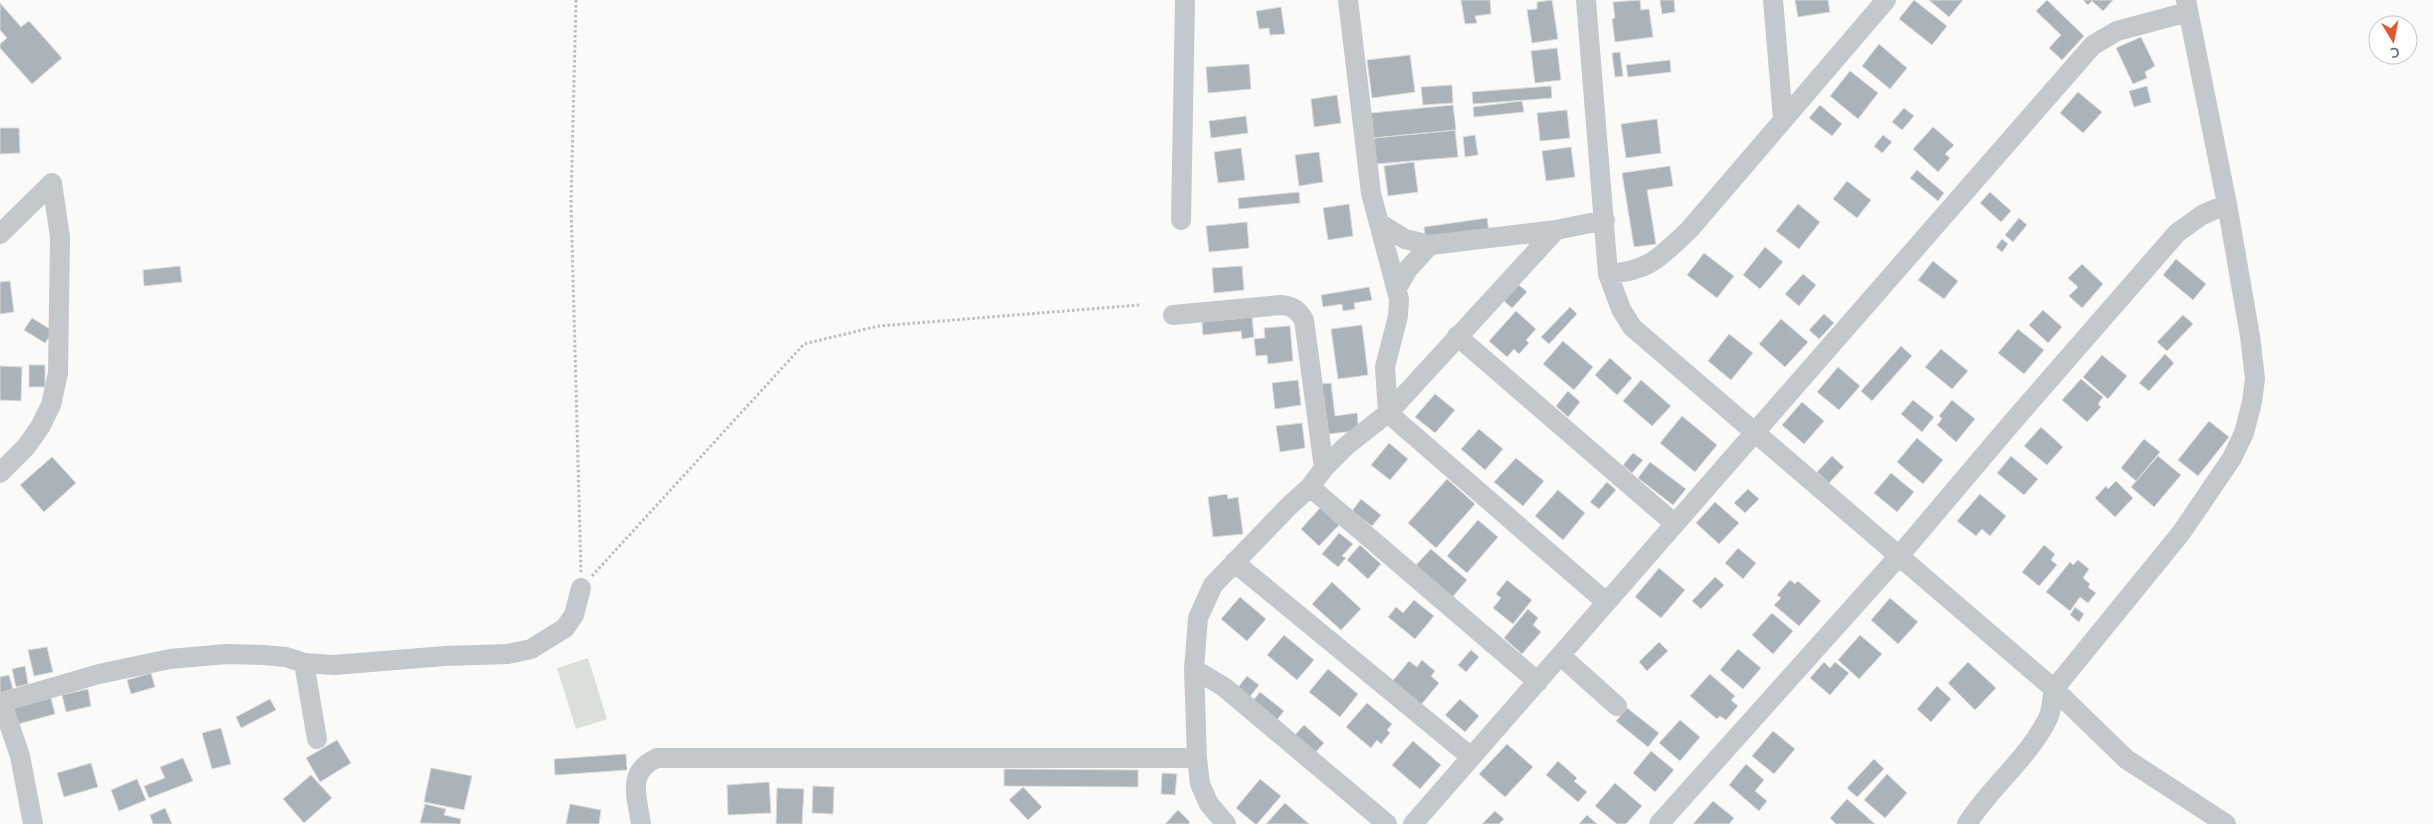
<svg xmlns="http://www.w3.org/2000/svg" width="2433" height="824" font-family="Ubuntu,sans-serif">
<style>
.green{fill:#dadfd7}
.building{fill:#aab3b9;stroke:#dcdcda}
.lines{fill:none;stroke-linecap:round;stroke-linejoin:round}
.path{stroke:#bbbfc2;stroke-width:3;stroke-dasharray:2.5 2.5;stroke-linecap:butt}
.street{stroke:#c3c8cc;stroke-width:20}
</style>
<rect width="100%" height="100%" fill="#fafaf8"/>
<path class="green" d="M588 658 607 719 576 729 557 668Z"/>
<path class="building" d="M1461 0H1490L1491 14 1475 16 1477 23 1465 24Z
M1552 0 1558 39 1532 43 1527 10 1537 9V2Z
M1640 0 1641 10 1649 9 1653 37 1615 42 1612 19 1615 18 1613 2Z
M1660 0H1674L1675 12 1662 14Z
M1795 0H1828L1830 12 1798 17Z
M1914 0 1947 26 1932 45 1899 19Z
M1929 0H1963L1949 17Z
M2047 0 2084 36 2062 60 2049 48 2061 35 2036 11Z
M2083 0H2113L2103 11 2092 1 2088 5Z
M0 3 21 27 29 21 62 58 32 84 0 48V44L7 38 0 30Z
M1281 7 1285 34 1270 35 1269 28 1259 29 1256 11Z
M2141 37 2155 66 2145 72 2147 78 2133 84 2116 48Z
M1879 44 1907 68 1890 89 1862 66Z
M1557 48 1561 80 1535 83 1531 51Z
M1620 52 1623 76 1615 77 1612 53Z
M1410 55 1415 92 1372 98 1367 60Z
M1670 60 1671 72 1628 77 1626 65Z
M1249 64 1251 89 1208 93 1206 67Z
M1850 71 1878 93 1858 119 1830 96Z
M1452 85 1453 103 1423 105 1421 87Z
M1551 86 1552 98 1473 104 1472 92Z
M2147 86 2151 102 2134 107 2129 91Z
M2078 92 2102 112 2083 133 2060 113Z
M1337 95 1341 123 1314 127 1311 99Z
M1522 101 1524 112 1474 117 1473 107Z
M1453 105 1456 130 1374 138 1371 113Z
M1820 105 1842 124 1832 136 1809 118Z
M1904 108 1914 116 1902 130 1892 122Z
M1567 110 1570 138 1540 141 1537 113Z
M1246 116 1248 133 1211 138 1209 121Z
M1657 119 1661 153 1626 158 1621 124Z
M1933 127 1954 145 1945 154 1950 158 1938 172 1913 149Z
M0 128H19L20 153 0 154Z
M1455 130 1458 157 1376 164 1374 138Z
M1475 135 1478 155 1465 157 1463 137Z
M1883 135 1892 142 1882 153 1874 146Z
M1571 147 1575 177 1546 181 1542 151Z
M1241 148 1245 180 1218 183 1214 152Z
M1319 152 1323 182 1299 186 1295 155Z
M1414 162 1418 192 1388 196 1384 166Z
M1670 166 1673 186 1647 190 1656 244 1634 247 1622 173Z
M1917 170 1944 193 1938 201 1910 178Z
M1847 181 1871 200 1857 218 1833 199Z
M1299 192 1300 203 1239 209 1238 198Z
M1990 192 2011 211 2001 222 1980 203Z
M1349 204 1353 236 1328 240 1323 208Z
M1798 204 1820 222 1799 249 1776 231Z
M1487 218 1489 232 1426 241 1424 227Z
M2019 218 2027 225 2013 242 2005 235Z
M1247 222 1249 248 1209 252 1206 226Z
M2002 239 2008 244 2002 252 1996 247Z
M1765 247 1783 262 1760 289 1743 275Z
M1704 253 1734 276 1717 298 1687 275Z
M2176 259 2206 284 2193 300 2163 275Z
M1933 261 1958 281 1944 299 1918 280Z
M2082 264 2103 284 2082 308 2069 296 2078 287 2068 278Z
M180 266 182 282 144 286 143 270Z
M1242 266 1244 290 1214 293 1212 268Z
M1803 274 1816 285 1799 306 1785 294Z
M10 281 14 312 0 314V282Z
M1519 285 1527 292 1512 308 1504 301Z
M1369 287 1372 300 1354 303 1355 309 1343 311 1342 304 1323 307 1321 295Z
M1570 307 1577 314 1549 344 1541 337Z
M2043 310 2062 327 2048 343 2029 325Z
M1516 311 1536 329 1526 340 1529 343 1519 354 1514 349 1507 357 1489 341Z
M1824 314 1834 323 1819 339 1809 330Z
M2183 315 2193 324 2167 351 2157 342Z
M1252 317 1254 337 1242 339 1241 331 1203 335 1202 322Z
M32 318 53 331 45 343 24 330Z
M1781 319 1808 342 1785 367 1759 344Z
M1362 325 1368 375 1338 379 1331 329Z
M1290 326 1293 361 1268 364 1267 355 1256 356 1254 339 1265 338 1264 328Z
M2018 329 2044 350 2024 374 1998 353Z
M1729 334 1753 353 1731 380 1708 361Z
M1563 341 1593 367 1574 390 1543 364Z
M1901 346 1912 356 1872 401 1861 391Z
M1941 349 1968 371 1952 389 1925 367Z
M2165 354 2174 363 2149 391 2139 383Z
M2102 355 2127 376 2108 399 2083 377Z
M1610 358 1632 378 1617 395 1595 375Z
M29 365H45V387H29Z
M0 366 22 367 21 401 0 400Z
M1838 367 1860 386 1839 410 1817 392Z
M2081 379 2103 397 2098 404 2101 407 2087 422 2062 400Z
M1298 380 1301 405 1275 409 1272 383Z
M1641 380 1671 406 1652 426 1623 401Z
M1331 383 1335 416 1357 413 1358 423 1355 431 1328 434 1322 384Z
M1568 391 1580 402 1568 417 1556 406Z
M1435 394 1455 410 1435 433 1415 417Z
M1913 400 1934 417 1922 432 1901 414Z
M1952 400 1975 419 1956 442 1937 425 1942 419 1939 416Z
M1802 402 1824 421 1804 444 1782 425Z
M1682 416 1717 445 1695 472 1660 443Z
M2209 421 2229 437 2198 476 2178 460Z
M1302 423 1305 448 1280 452 1276 426Z
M2041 427 2063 447 2047 465 2024 446Z
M1479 429 1503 449 1485 470 1461 449Z
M1917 438 1943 460 1923 484 1897 462Z
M2144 439 2160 452 2136 481 2121 468Z
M1389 443 1408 459 1390 480 1371 465Z
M1633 453 1643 460 1632 473 1623 465Z
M1832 456 1844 467 1829 483 1817 472Z
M2011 456 2038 479 2024 495 1997 473Z
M2158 456 2181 475 2154 507 2131 487Z
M52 457 76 483 44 512 20 485Z
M1516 458 1544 481 1523 506 1494 482Z
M1650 462 1686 489 1673 505 1638 478Z
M1891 473 1914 492 1897 512 1874 493Z
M1447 479 1475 504 1436 548 1408 523Z
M2116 481 2133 498 2115 517 2095 498 2106 486 2108 489Z
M1607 482 1616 490 1599 509 1590 502Z
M1748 489 1759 499 1745 513 1734 503Z
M1558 490 1585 513 1563 540 1535 516Z
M1227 494 1228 499 1238 497 1243 534 1213 537 1208 497Z
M1980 494 2006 516 1990 536 1982 529 1976 536 1957 521Z
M1361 499 1381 515 1372 526 1352 511Z
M1715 502 1739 523 1719 544 1696 523Z
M1320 508 1339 525 1319 546 1301 529Z
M1478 520 1498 537 1467 573 1447 556Z
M1339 533 1353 544 1342 556 1346 558 1338 567 1322 554Z
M1360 545 1381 564 1368 579 1347 560Z
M2044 545 2055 554 2051 560 2057 565 2039 586 2022 572Z
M1738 548 1756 563 1743 579 1725 563Z
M1431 549 1467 580 1448 602 1414 567Z
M2078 560 2089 569 2083 578 2090 584 2088 587 2096 593 2088 603 2080 597 2070 611 2046 592 2070 562 2073 565Z
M1659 568 1685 590 1661 618 1635 597Z
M1715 577 1724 585 1701 609 1692 601Z
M1507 580 1532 600 1513 624 1493 608 1501 598 1496 594Z
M1790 580 1795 584 1798 581 1821 601 1799 626 1774 605 1781 598 1777 595Z
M1332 582 1361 609 1341 630 1312 604Z
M1240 597 1266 619 1247 641 1221 619Z
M1890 598 1918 622 1898 644 1871 620Z
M1414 600 1434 616 1415 639 1388 617 1396 607 1403 613Z
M2075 607 2084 614 2079 622 2070 615Z
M1528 609 1538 618 1533 625 1541 632 1522 654 1504 638Z
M1772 613 1793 631 1773 654 1752 635Z
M1284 635 1314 660 1297 680 1267 655Z
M1860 635 1882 654 1859 679 1838 660Z
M1659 642 1668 651 1647 671 1639 662Z
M47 647 53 672 34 676 28 650Z
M1738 649 1761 668 1743 689 1720 670Z
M1471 650 1479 657 1466 672 1458 665Z
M1422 660 1435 671 1431 676 1439 683 1420 706 1391 683 1409 661 1417 667Z
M1824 662 1830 668 1835 662 1849 673 1830 695 1810 678Z
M1968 662 1996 688 1975 710 1948 683Z
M25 666 28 684 16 687 12 669Z
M1328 669 1358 694 1340 717 1309 692Z
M151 673 155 687 131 694 127 680Z
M1710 674 1735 696 1731 700 1738 706 1726 720 1720 716 1717 719 1690 696Z
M9 675 13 689 0 693V677Z
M1247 676 1259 685 1248 699 1236 690Z
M1937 686 1951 699 1931 722 1917 709Z
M88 689 91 706 66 712 62 695Z
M1260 692 1284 711 1276 721 1252 702Z
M51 698 55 714 18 724 13 707Z
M270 699 276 710 241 728 236 717Z
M1460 699 1479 716 1465 732 1445 715Z
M1367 703 1392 724 1387 730 1390 733 1381 744 1377 740 1371 748 1346 727Z
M1627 708 1659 733 1648 747 1616 721Z
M1680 720 1700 737 1680 761 1659 743Z
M1304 725 1324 743 1314 754 1294 736Z
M221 728 231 764 212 769 202 733Z
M1773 731 1795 749 1774 774 1752 756Z
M337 740 351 763 320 782 306 758Z
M1413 741 1441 765 1420 789 1392 765Z
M1507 744 1533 767 1505 797 1479 774Z
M1651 751 1674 770 1655 792 1633 773Z
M626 754 627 770 555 775 554 759Z
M183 758 193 781 149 798 144 786 165 778 160 767Z
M1874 759 1884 769 1857 797 1847 788Z
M1558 761 1577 778 1574 781 1587 792 1578 802 1546 775Z
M91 763 98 787 64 797 57 773Z
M1746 764 1764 780 1755 791 1767 801 1759 811 1729 785Z
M431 768 472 776 464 810 424 802Z
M1004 769 1138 770V787L1004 786Z
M1162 773 1177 774 1175 795 1161 794Z
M1887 774 1907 793 1885 818 1864 800Z
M311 775 332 798 304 823 283 799Z
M137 779 146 800 119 811 111 790Z
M1260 779 1281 796 1257 824H1255L1236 808Z
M769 782 771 813 728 815 727 785Z
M1615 783 1642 806 1626 824H1617L1595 806Z
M813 786 834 787 833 814 812 813Z
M1023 787 1042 807 1028 820 1009 800Z
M777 788 804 789 802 824H776Z
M1847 799 1875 824H1836L1830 818Z
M1713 801 1734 818 1729 824H1693Z
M1285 803 1309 824H1266Z
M425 804 446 809 444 815 461 819 460 824 420 823Z
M570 804 601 810 599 824H566Z
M165 808 172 824H153L150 815Z
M1178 810 1190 822 1189 824H1165Z
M1495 811 1504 819 1499 824H1482Z
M1587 815 1597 824H1579Z"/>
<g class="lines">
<path class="path" d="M576 0 571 203 581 572
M592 576 804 344 879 326 1139 305"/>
<path class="street" d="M1348 0 1371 193 1399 299 1398 316 1385 367 1388 413 1606 602
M1586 0 1608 274 1621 309 1632 327 2054 689 2126 759 2226 824
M1773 0 1783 119
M1181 220 1185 0
M1379 223 1405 239 1430 245 1556 230 1605 220
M0 234 52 183
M1608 274C1650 271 1660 257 1689 230L1886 0
M1397 288 1408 269 1430 245
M1173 315 1281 305C1293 306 1298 310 1304 320L1324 468
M1457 336 1675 524
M0 473 26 447 40 427 51 405 58 373 60 237 52 183
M1310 487 1538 682
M1234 562 1471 757
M1561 656 1617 706
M304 663 317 739
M1194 669 1224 687 1387 824
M0 703 99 674 170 659 226 654 264 655 286 657 304 663 334 665 445 656 508 654 531 649 565 628 574 615 581 588
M2 703 20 756 33 824
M641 824C637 796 626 772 657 758H1197
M1226 824 1209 804 1200 784 1197 758 1194 669 1198 618 1213 585 1288 507 1310 487 1324 468 1346 446 1388 413 1556 230
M1413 824 2093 45 2117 31 2188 12
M1659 824 1899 556 2009 426 2177 233 2202 215 2227 204
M1967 824C1991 786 2030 757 2049 716 2052 708 2052 697 2054 689L2181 533 2232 458 2244 433 2252 402 2255 379 2250 336 2227 204 2186 0"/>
</g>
<g transform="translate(2393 40) rotate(170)"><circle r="24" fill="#ffffff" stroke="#c1c8cd"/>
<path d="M0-4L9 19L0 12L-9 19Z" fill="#e4572e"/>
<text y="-8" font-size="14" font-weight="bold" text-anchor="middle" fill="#657683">С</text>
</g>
</svg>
